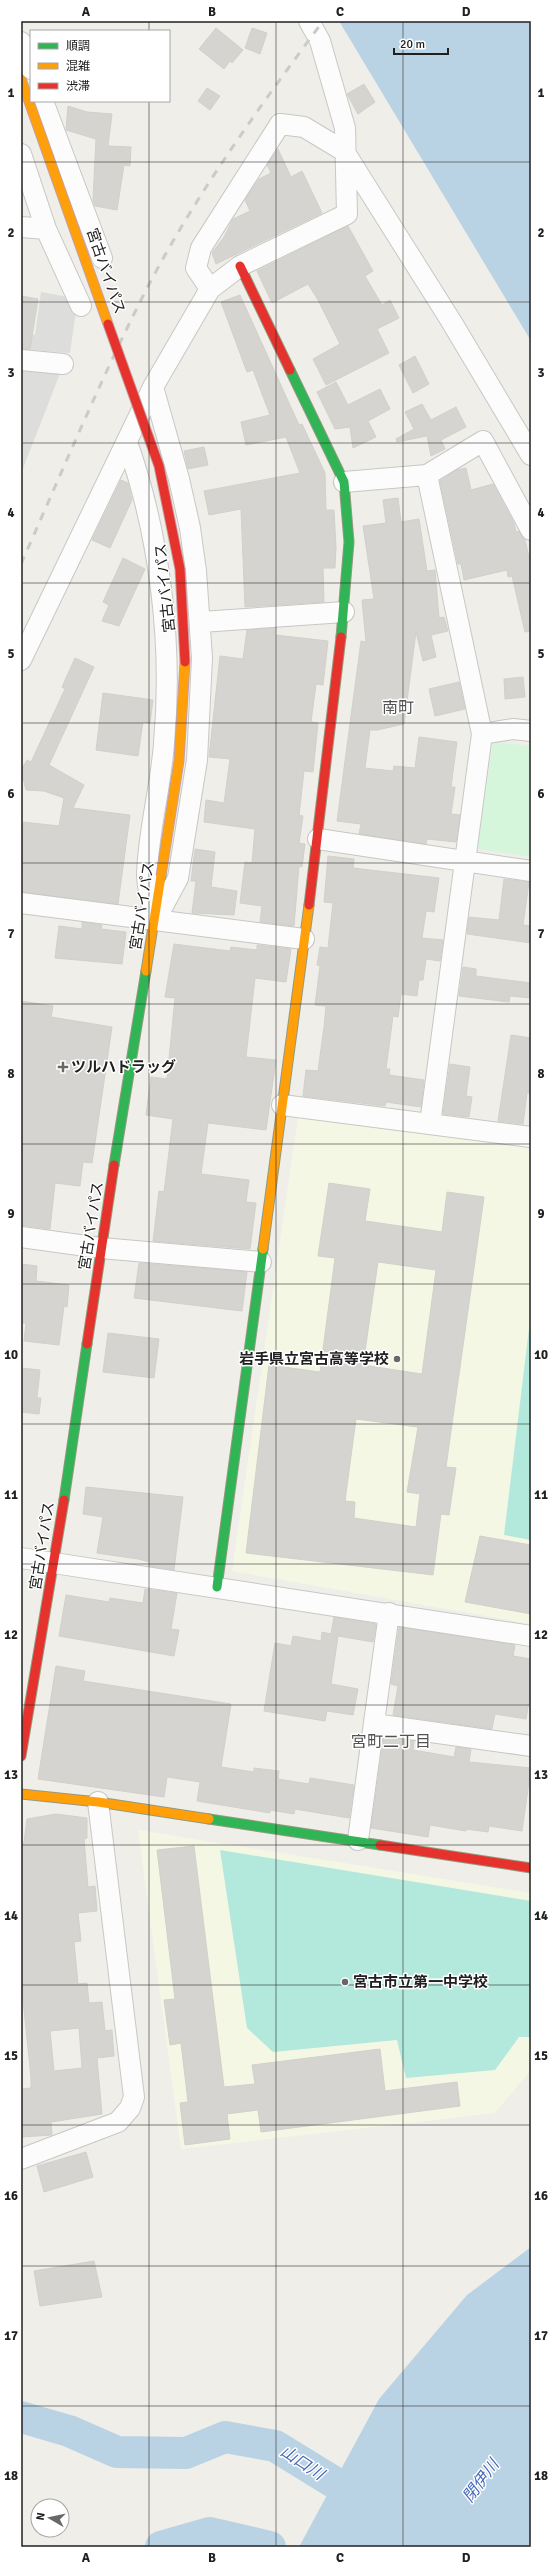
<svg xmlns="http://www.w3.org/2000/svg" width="552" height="2568" font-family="Signika,'Noto Sans JP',sans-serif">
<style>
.education{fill:#f5f7e5}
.park{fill:#d6f6dc}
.pitch{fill:#b2e9dc}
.parking{fill:#dddddb}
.water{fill:#bad3e4}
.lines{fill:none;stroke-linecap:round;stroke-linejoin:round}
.river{stroke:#bad3e4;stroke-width:32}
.building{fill:#d5d4d0;stroke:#d2d0ca;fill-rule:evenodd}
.street-casing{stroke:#c7c7c5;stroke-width:22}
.fast-casing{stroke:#949a7f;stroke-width:11}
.slow-casing{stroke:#949a7f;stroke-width:11}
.jam-casing{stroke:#949a7f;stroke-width:11}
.street{stroke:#fdfcfc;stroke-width:20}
.fast{stroke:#30b455;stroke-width:9}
.slow{stroke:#ff9f0a;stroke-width:9}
.jam{stroke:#e5322d;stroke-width:9}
.rail{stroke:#cbcbca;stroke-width:3;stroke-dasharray:8 8;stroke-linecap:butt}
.slow-bridge-casing{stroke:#c69fa3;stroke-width:11;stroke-linecap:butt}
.jam-bridge-casing{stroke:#c69fa3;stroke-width:11;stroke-linecap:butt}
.slow-bridge{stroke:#ff9f0a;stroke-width:9}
.jam-bridge{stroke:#e5322d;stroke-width:9}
.grid{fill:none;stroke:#202020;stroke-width:1;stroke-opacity:0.55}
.poi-dot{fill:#686866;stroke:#fff;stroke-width:1.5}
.labels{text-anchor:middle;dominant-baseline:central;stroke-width:3;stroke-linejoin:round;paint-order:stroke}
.street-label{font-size:15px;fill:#202020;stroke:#fff}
.poi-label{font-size:15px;font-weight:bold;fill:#202020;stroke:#fff;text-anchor:start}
.neighbourhood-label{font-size:16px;fill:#535353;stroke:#fff}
.water-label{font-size:16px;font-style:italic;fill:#4569b8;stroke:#fff}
.neatline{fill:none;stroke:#202020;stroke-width:1.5}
.grid-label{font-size:13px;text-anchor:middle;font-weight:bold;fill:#202020}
</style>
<rect width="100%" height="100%" fill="#efeee9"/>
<path class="education" d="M298 1117 531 1147V1624L232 1571Z
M138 1830 531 1893V2070L495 2113 181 2149Z"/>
<path class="park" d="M493 742 531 746V857L477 849Z"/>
<path class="pitch" d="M531 1312V1540L504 1535Z
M220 1850 531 1901V2037H519L495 2070 406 2078 397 2040 273 2052 247 2028Z"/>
<path class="parking" d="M41 292 69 297 76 311 70 353 21 349V333L35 335Z
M21 368 61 371 22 471H21Z"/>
<path class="water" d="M339 21H531V341Z
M531 2247V2547H299L379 2399 467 2295Z"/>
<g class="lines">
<path class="river" d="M21 2417 69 2431 117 2452 186 2453 225 2437 275 2446 371 2505
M161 2547 210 2533 270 2547"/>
</g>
<path class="building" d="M216 28 243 50 232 63 230 61 224 69 199 49Z
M252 28 267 33 260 54 245 48Z
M364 84 375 102 358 114 347 94Z
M207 88 220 96 210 110 198 101Z
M68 106 87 112 112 114 108 146 131 147 130 166 124 165 117 210 95 206 93 200 96 139 66 130Z
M278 149 291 177 302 171 322 213 216 264 212 253 224 237 233 219 250 211 245 200 259 179 271 173 267 165Z
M348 226 373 271 365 276 382 305 390 300 399 318 377 329 389 353 326 385 313 359 340 344 318 300 308 284 272 303 257 271Z
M240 295 299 425 302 424 325 473 326 510H334L336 547 335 568H323L324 602 245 607 241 509 209 515 204 491 300 473 286 437 246 445 241 422 270 415 253 370 247 372 221 302Z
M21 296 38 299 30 349H21Z
M415 356 429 384 413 393 399 365Z
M336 382 348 405 380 389 390 409 368 421 376 437 353 448 350 427 335 429 317 392Z
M422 404 431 420 456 407 466 427 441 440 445 449 431 456 427 436 397 442 396 439 414 429 405 412Z
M204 447 208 465 188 469 184 451Z
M466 468 471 490 493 484 514 523 516 532 519 531 525 540 531 565V631L525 632 512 576 508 577 507 570 464 580 461 564H458L440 481 457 470Z
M121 480 128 483 132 500 110 548 92 540Z
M398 498 401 522 419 519 427 571 435 570 439 618 444 617 448 631 431 635 436 657 423 661 416 632 404 724 377 730H370L365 768 393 771 394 766 415 768 419 737 457 742 451 787H455L451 814 460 815 456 842 427 839 426 844 359 834 361 824 337 821 361 641 366 642 362 600 374 599 363 526 386 523 383 500Z
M123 558 145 569 119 626 102 621 109 605 103 602Z
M276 628 275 635 328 641 323 685 316 684 311 722 318 723 313 772 304 771 299 815 303 816 299 843 305 844 302 867 299 866 294 926 260 922 262 906 240 903 245 862 252 863 255 829 204 822 206 800 224 803 230 759 209 757 220 656 243 659 247 630Z
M75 658 94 667 49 765 84 785 73 808 130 815 118 904 21 892 23 822 59 826 64 798 44 791 26 790 21 770 27 760 31 762 65 689 62 687Z
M523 677 525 697 505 699 504 679Z
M459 682 465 709 435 716 429 689Z
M103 693 153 700 150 723 143 722 138 756 96 750Z
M195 849 215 852 211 887 237 891 234 915 192 913 196 881H191Z
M328 856 354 859 353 868 439 878 434 912 426 911 422 938 443 940 440 961 426 959 423 980H419L417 996 401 994 398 1017 393 1016 386 1069H390L389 1075 424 1080 421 1107 386 1102 385 1106 303 1096 306 1070 318 1071 324 1027 326 1006 315 1005 320 966 317 965 320 947 328 948 333 903 324 902Z
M504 879 529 882 523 925 531 926V943L467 934 469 917 499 920Z
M82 922 102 925 101 929 126 932 122 964 55 958 59 926 82 929Z
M174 944 230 951 231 947 257 950V945L291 949 286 982 255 978 246 1057 276 1060 266 1130 208 1123 201 1174 249 1180 246 1202 256 1203 250 1249 153 1241 159 1191 164 1192 173 1119 146 1115 151 1077 167 1079 175 998 165 997Z
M463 967 476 969V976L531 983V998L510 996 509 1002 459 996Z
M21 1001 53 1006 51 1017 112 1027 92 1163 83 1162 80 1186 55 1183 50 1229 21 1225Z
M511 1035 531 1038V1093H527L523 1124 498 1121Z
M450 1064 470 1067 466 1096 472 1097 469 1117 443 1114Z
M329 1183 370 1189 365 1221 442 1232 447 1192 484 1197 446 1467 456 1468 449 1515 441 1514 433 1575 246 1553 269 1365 320 1372 335 1258 318 1256ZM378 1262 436 1270 422 1374 363 1365ZM356 1419 418 1427 407 1492 420 1494 416 1527 354 1518 355 1502 345 1501Z
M139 1263 247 1272 242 1311 134 1298Z
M21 1264 37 1266 36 1281 69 1285 67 1307 64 1306 59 1345 24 1341 26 1323H21Z
M108 1333 159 1339 154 1378 103 1372Z
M21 1368 40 1370 37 1398H41L39 1414 21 1412Z
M86 1487 183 1497 174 1570 149 1566 150 1562 138 1559 97 1553 103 1517 83 1514Z
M480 1536 531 1545V1614L465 1602Z
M145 1589 177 1593 171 1629 179 1630 174 1656 59 1636 66 1595 109 1602 110 1598 143 1603Z
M334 1617 376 1624 373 1642 338 1636 331 1684 358 1689 353 1715 327 1711 325 1721 264 1711 275 1643 291 1646 293 1636 321 1641 322 1632 331 1634Z
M399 1627 515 1645 513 1656 531 1659V1690L526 1719 495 1714 492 1729 393 1715 398 1686 391 1684Z
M56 1666 85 1671 83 1681 231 1704 221 1767 254 1772V1768L279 1771 278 1779 309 1784 310 1778 354 1785 349 1818 295 1809 294 1814 270 1810V1813L197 1801 200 1782 167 1777 164 1797 38 1779Z
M384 1737 414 1741 413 1750 454 1757 456 1747 471 1749 469 1762 531 1768 522 1831 489 1826 488 1832 466 1829V1831L430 1825 428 1837 371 1828Z
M56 1814 87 1818V1838L84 1839 88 1887 95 1886 97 1911 78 1913 81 1941 74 1942 78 1984 87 1983 89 2003 102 2002 105 2031 112 2030 114 2056 97 2058 102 2114 51 2122 52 2135 21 2137V2089L31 2088V2078L21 1980V1843L24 1842 27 1819ZM79 2028 82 2068 54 2071 50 2031Z
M194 1846 224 2087 255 2084 252 2065 380 2049 385 2091 457 2082 460 2106 261 2132 258 2110 227 2114 230 2139 185 2145 180 2103 188 2102 181 2043 170 2045 164 2000 175 1999 157 1850Z
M86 2152 93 2177 44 2192 37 2166Z
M94 2261 102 2297 40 2306 34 2271Z"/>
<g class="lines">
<defs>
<path id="street" d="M21 42 31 69
M43 101 102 258
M21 154 46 229 81 306
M21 227 46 229
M210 289 196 268 201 248 280 124 304 127 344 151 451 321 531 455
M21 360 63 364
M153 387 179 479 190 528 196 571 202 658 197 760 178 878 156 919
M127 442C160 536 173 644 164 743 161 787 148 831 147 875 147 886 151 900 153 911
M427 475 482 734 430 1124
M344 482 427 475 483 441 531 530
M201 622 344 612
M21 660 153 387 210 289 240 266 347 214 345 128 320 41 309 21
M482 734 513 729 531 731
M318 839 531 871
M21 903 304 939
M282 1105 531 1137
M21 1237 101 1248 261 1262
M21 1558 531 1636
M374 1724 531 1746
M358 1840 389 1613
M21 2159 118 2122 130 2108 134 2097 98 1802"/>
<path id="fast" d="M290 370 344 482 349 542 341 637
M114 1165 146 971
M64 1500 87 1344
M217 1587 263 1249
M209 1819 380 1845"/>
<path id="slow" d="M146 971 161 876
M263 1249 309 905
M21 1794 98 1802 209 1819"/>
<path id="jam" d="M240 266 290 370
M309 905 341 637
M87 1344 114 1165
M21 1756 64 1500
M380 1845 531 1868"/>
</defs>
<use href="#street" class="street-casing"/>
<use href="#fast" class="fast-casing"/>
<use href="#slow" class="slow-casing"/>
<use href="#jam" class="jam-casing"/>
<use href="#street" class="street"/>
<use href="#fast" class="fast"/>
<use href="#slow" class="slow"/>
<use href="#jam" class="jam"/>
<path class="rail" d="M21 564C61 474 99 383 143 296 193 198 258 109 323 21"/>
<defs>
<path id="slow-bridge" d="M21 79 108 324
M161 876 179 761 185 662"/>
<path id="jam-bridge" d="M108 324 159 466 180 569 185 662"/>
</defs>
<use href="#slow-bridge" class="slow-bridge-casing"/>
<use href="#jam-bridge" class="jam-bridge-casing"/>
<use href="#slow-bridge" class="slow-bridge"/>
<use href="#jam-bridge" class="jam-bridge"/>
</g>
<path class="grid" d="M149 21V31M276 21V2547M403 21V2547M149 101V2547M21 162H531M21 302H531M21 443H531M21 583H531M21 723H531M21 863H531M21 1004H531M21 1144H531M21 1284H531M21 1424H531M21 1564H531M21 1705H531M21 1845H531M21 1985H531M21 2125H531M21 2266H531M21 2406H531"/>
<g class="poi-dot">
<path d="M61 1061h4v4h4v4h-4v4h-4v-4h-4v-4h4z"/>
<circle cx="397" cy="1359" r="4"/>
<circle cx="345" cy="1982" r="4"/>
</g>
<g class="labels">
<g class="street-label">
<text transform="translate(106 271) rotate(71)">宮古バイパス</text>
<text transform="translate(165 588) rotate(-96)">宮古バイパス</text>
<text transform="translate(142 906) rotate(-81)">宮古バイパス</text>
<text transform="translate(91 1226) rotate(-81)">宮古バイパス</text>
<text transform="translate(42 1546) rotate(-81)">宮古バイパス</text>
</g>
<g class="poi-label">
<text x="71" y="1067">ツルハドラッグ</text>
<text x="389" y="1359" text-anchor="end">岩手県立宮古高等学校</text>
<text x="353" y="1982">宮古市立第一中学校</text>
</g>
<g class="neighbourhood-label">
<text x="398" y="708">南町</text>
<text x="391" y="1742">宮町二丁目</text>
</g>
<g class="water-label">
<text transform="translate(302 2463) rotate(33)">山口川</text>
<text transform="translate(481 2481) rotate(-53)">閉伊川</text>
</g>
</g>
<rect width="552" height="2568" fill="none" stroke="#ffffff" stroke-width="44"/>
<rect x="30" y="30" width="140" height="72" fill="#ffffff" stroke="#a6a6a6"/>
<rect x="38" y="43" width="20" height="6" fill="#30b455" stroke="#a6a6a6"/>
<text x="66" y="50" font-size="12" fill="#202020">順調</text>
<rect x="38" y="63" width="20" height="6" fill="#ff9f0a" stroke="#a6a6a6"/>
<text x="66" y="70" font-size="12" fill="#202020">混雑</text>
<rect x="38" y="83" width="20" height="6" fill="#e5322d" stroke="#a6a6a6"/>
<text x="66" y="90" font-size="12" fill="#202020">渋滞</text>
<g transform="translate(50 2518) rotate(279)"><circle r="19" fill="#ffffff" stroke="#a6a6a6"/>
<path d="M0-3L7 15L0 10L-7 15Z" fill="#686866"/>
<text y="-6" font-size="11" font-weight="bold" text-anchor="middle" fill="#202020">N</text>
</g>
<path d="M394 48v6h54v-6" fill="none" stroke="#202020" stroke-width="2"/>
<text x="400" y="48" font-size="12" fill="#202020" stroke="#ffffff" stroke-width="3" paint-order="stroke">20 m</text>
<rect x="22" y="22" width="508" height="2524" class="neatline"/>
<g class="grid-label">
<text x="86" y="16">A</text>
<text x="212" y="16">B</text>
<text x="340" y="16">C</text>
<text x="466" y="16">D</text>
<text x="11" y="97">1</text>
<text x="541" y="97">1</text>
<text x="11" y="237">2</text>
<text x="541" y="237">2</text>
<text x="11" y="377">3</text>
<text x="541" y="377">3</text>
<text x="11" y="517">4</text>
<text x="541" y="517">4</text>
<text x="11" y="658">5</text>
<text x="541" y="658">5</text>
<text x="11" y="798">6</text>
<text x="541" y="798">6</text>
<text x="11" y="938">7</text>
<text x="541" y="938">7</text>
<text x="11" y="1078">8</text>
<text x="541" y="1078">8</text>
<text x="11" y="1218">9</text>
<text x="541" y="1218">9</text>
<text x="11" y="1359">10</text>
<text x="541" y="1359">10</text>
<text x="11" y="1499">11</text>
<text x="541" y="1499">11</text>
<text x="11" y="1639">12</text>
<text x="541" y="1639">12</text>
<text x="11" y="1779">13</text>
<text x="541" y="1779">13</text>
<text x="11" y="1920">14</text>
<text x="541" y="1920">14</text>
<text x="11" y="2060">15</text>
<text x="541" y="2060">15</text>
<text x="11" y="2200">16</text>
<text x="541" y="2200">16</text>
<text x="11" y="2340">17</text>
<text x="541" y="2340">17</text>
<text x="11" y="2480">18</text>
<text x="541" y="2480">18</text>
<text x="86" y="2562">A</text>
<text x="212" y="2562">B</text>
<text x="340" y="2562">C</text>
<text x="466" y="2562">D</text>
</g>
</svg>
